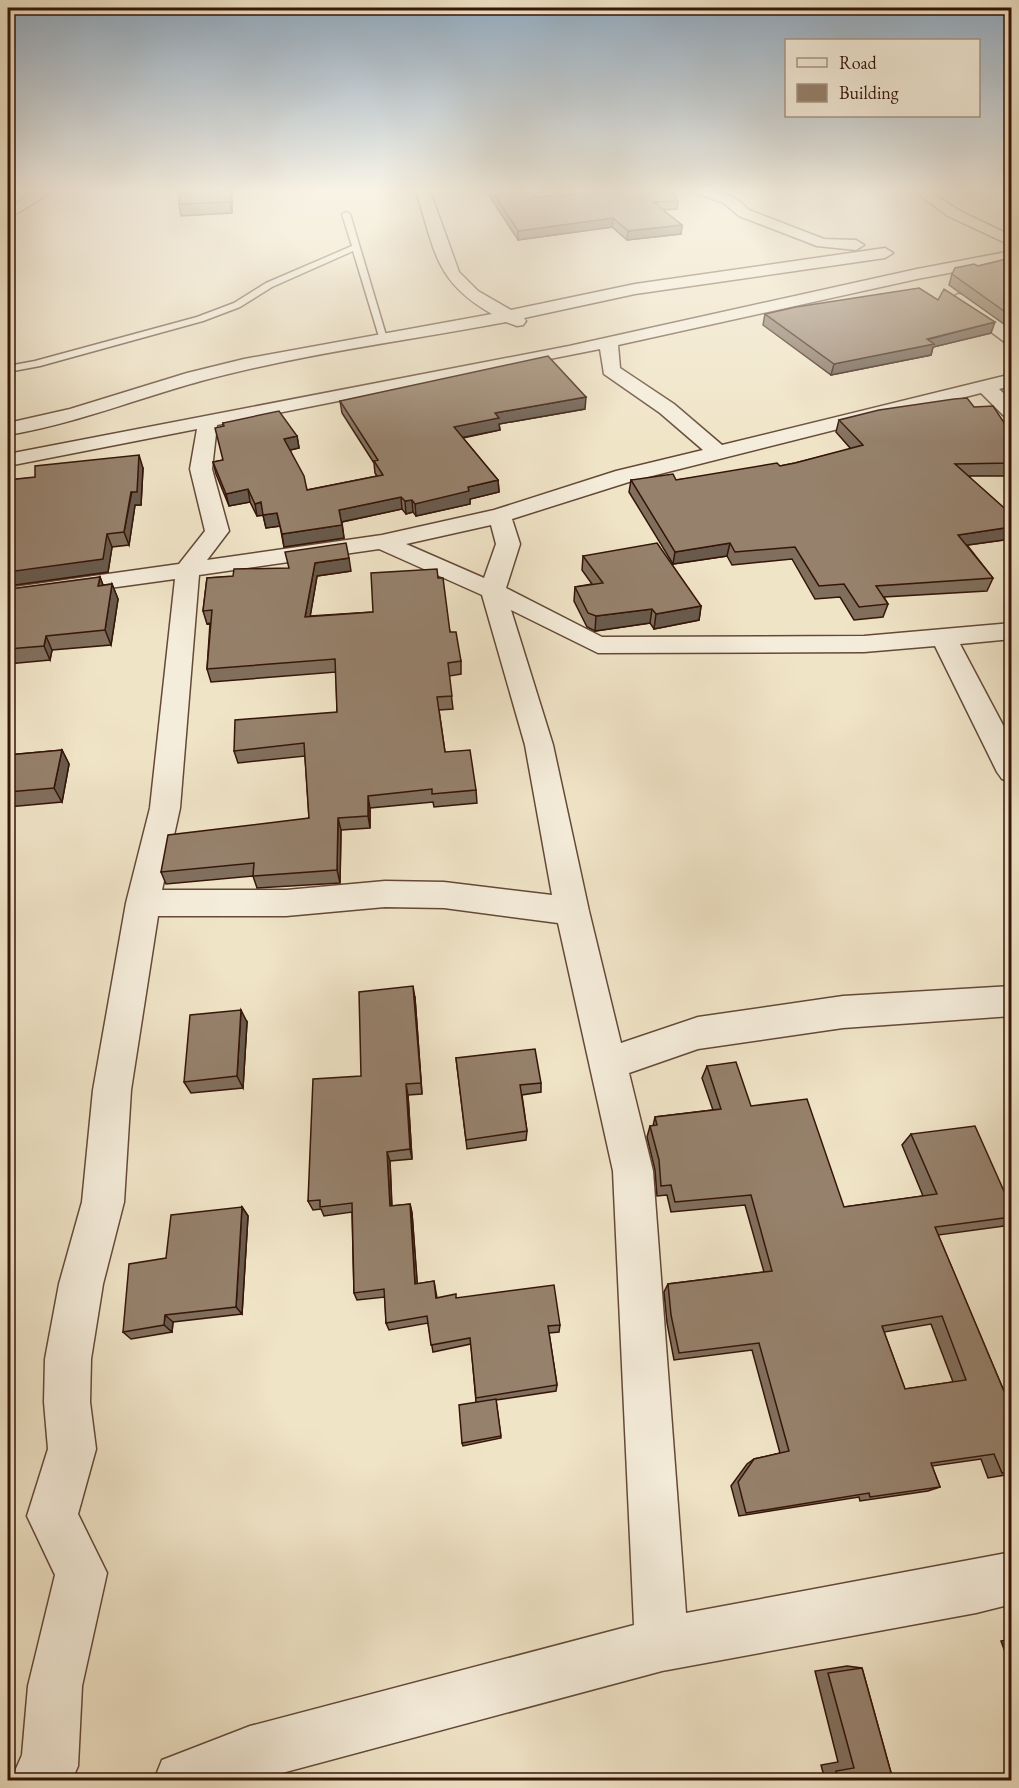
<svg xmlns="http://www.w3.org/2000/svg" width="1019" height="1788" font-family="'EB Garamond',serif">
<style>
.lines{fill:none;stroke-linecap:round;stroke-linejoin:round}
.lane-casing{stroke:#644938;stroke-width:3}
.street-casing{stroke:#644938;stroke-width:3}
.lane{fill:#f5eddb;fill-rule:evenodd}
.street{fill:#f5eddb;fill-rule:evenodd}
.wall{fill:#816f5d;stroke:#351509;stroke-width:1.5;fill-rule:evenodd}
.shaded-wall{fill:#695a4c;stroke:#351509;stroke-width:1.5}
.building{fill:#96816c;stroke:#351509;stroke-width:1.5;fill-rule:evenodd}
</style>
<rect width="100%" height="100%" fill="#f0e4c7"/>
<filter id="stains"><feTurbulence type="fractalNoise" baseFrequency=".00333" numOctaves="4"/><feColorMatrix values="0 0 0 0 .2 0 0 0 0 .09 0 0 0 0 .02 0 0 0 .5 -.17"/></filter>
<radialGradient id="worn" r=".72"><stop offset=".6" stop-color="#630" stop-opacity="0"/><stop offset="1" stop-color="#630" stop-opacity=".3"/></radialGradient>
<g class="lines">
<defs>
<path id="lane" d="M346 212 350 214 388 342 380 340 353 251 272 287 240 307 203 321 40 366 8 372V366L35 361 197 317 234 303 266 283 352 246 342 214Z"/>
<path id="street" d="M36 191H53L8 219V209Z
M416 191H430L459 272 478 291 511 310 635 284 885 248 893 253 885 258 635 294 524 318 526 321 523 325 517 326 506 322C405 341 300 354 201 381 136 399 74 424 8 435V423L70 409 187 373 244 359 492 314C434 281 435 250 416 191Z
M690 191 722 192 739 201 749 210 824 239 856 240 864 245 856 250 817 246 739 216 724 203Z
M914 191H930L958 210 1012 236V246L948 216Z
M1012 251V261L917 279 618 345 620 368 674 404 722 445 1012 374V386L999 389 1012 401V419L1005 417 981 393 632 481 512 519 520 544 506 588 602 637 864 636 1012 623V639L960 644 1012 742V782L1002 779 997 772 935 646 864 652 598 653 511 610 553 745 589 911 621 1043 698 1017 843 996 1012 986V1016L843 1028 698 1049 629 1073 653 1171 686 1613 1012 1552V1604L976 1613 662 1671 256 1780H154L162 1760 250 1726 634 1625 613 1171 558 923 444 908 385 907 286 916H158L131 1090 124 1202 103 1284 91 1359 90 1402 96 1449 78 1514 107 1573 82 1686 78 1766 72 1780H11L22 1755 28 1686 55 1575 27 1516 48 1449 44 1402 45 1359 59 1284 82 1202 93 1090 126 903 150 808 175 579 8 602V588L179 564 205 531 190 469 197 429 8 466V454L569 346 917 269ZM600 349 604 374 660 413 703 450 616 471 494 510 382 535 207 560 229 531 212 469 217 425ZM491 525 496 544 484 578 406 544ZM379 549 482 595 525 745 552 895 444 882 385 881 286 890H162L180 808 199 575Z
M958 294 964 295 1012 330V344L1006 343 952 303 950 299Z"/>
</defs>
<use href="#lane" class="lane-casing"/>
<use href="#street" class="street-casing"/>
<use href="#lane" class="lane"/>
<use href="#street" class="street"/>
</g>
<path class="wall" d="M180 191H232V213L181 216 179 204Z
M486 191H531L535 197 678 201 677 209 663 210 682 225 681 234 627 240 612 227 518 240Z
M1011 258V329L949 285 952 274 978 266Z
M765 314 991 333 933 347 931 355 831 375 763 325Z
M340 401 585 409 499 424 500 430 463 438 498 480 499 492 470 499V504L416 516 413 512 406 514 402 509 342 522 344 538 284 547 280 526 266 528 263 515 257 516 250 502 229 506 216 474 213 462 223 460V423L297 436 299 448 290 450 307 490 377 476 375 473 374 463 342 413Z
M974 407 1011 433V437L1009 442 1011 476H969L1011 539 967 545 993 578 987 591 884 597 888 604 883 617 854 620 840 597 815 599 792 559 732 565 727 556 673 564 629 492 631 480H676L780 466 795 463 851 449 836 432 839 420Z
M143 468 141 505H135L129 545 112 547 108 572 8 586V480Z
M583 556 701 606 699 620 654 629 650 623 595 631 587 627 574 601 575 587 592 584 582 570Z
M351 571 317 576 310 616 373 612 438 578 450 632 461 661V674L449 676 453 709 439 710 445 752 476 790 477 803 434 807 433 802 370 808V828L341 830 340 883 257 888 253 876 166 884 161 872 309 818 305 756 238 763 234 751 337 712 336 672 211 682 207 669 210 623 207 624 203 611 207 578Z
M100 577 103 585 112 584 118 599 111 645 52 650 50 660 8 664V596Z
M62 750 69 764 62 802 8 807V755Z
M415 998 422 1094 408 1095 412 1159 390 1161 392 1206 410 1204 412 1213 417 1284 434 1281 437 1298H456L560 1325 559 1332 549 1333 557 1385 556 1391 496 1400 501 1438 463 1446 462 1443 476 1402 471 1344 433 1352 428 1323 389 1330 386 1323 385 1297 357 1300 354 1293 352 1212 324 1216 321 1209 313 1210 308 1201 361 1076Z
M247 1022 243 1088 191 1093 184 1082Z
M456 1058 541 1083V1092L522 1095 527 1131 526 1140 467 1149Z
M707 1066 751 1106 844 1207 923 1196 902 1145 911 1134 1011 1207V1220L1004 1226 938 1235 1011 1408V1474L988 1478 981 1459 932 1466 940 1487 928 1491 860 1501 859 1497 739 1516 731 1486 747 1464 754 1459 780 1453 752 1350 674 1360 667 1323 664 1292 668 1284 764 1272 745 1205 671 1212 667 1195 657 1196 655 1170 647 1137 650 1126H653L655 1117 713 1110 702 1078ZM931 1324 953 1382 905 1389 884 1332Z
M242 1207 248 1216 242 1314 173 1322 172 1332 131 1339 123 1332 166 1258Z
M1011 1639V1668L1001 1641Z
M847 1666 862 1668 893 1780H825L821 1765 838 1762 815 1671Z"/>
<path class="shaded-wall" d="M230 191H232V213L230 202Z
M613 218 612 227 518 240V231Z
M682 225 681 234 627 240 628 231Z
M995 322 991 333 933 347 931 355 831 375 834 364Z
M586 397 585 409 499 424 500 430 455 439 454 427 495 413Z
M297 436 299 448 286 451 284 439Z
M139 455 143 468 141 505H135L129 545 124 532Z
M498 480 499 492 470 499V504L416 516 415 504 468 487Z
M248 489 250 502 229 506 226 494Z
M401 497 402 509 341 522 339 510Z
M412 500 413 512 406 514 405 501Z
M261 502 264 515 257 516 255 504Z
M277 513 280 526 266 528 263 515Z
M342 525 344 538 284 547 282 534Z
M1011 527V539L953 547 958 535Z
M107 534 112 547 108 572 8 586V572Z
M730 543 727 556 673 564 675 552Z
M349 558 351 571 317 576 308 629 305 617 315 563Z
M100 577 105 591 98 586Z
M112 584 118 599 111 645 105 630Z
M701 606 699 620 654 629 656 614Z
M652 609 650 623 595 631 596 616Z
M46 636 52 650 50 660 44 646Z
M62 750 69 764 62 802 54 788Z
M368 796 370 808V828L368 816Z
M338 818 341 830 340 883 337 870Z
M413 986 415 998 422 1094 421 1083Z
M241 1010 247 1022 243 1088 237 1076Z
M406 1084 408 1095 412 1159 410 1149Z
M387 1152 390 1161 392 1215 390 1206Z
M410 1204 412 1213 418 1292 415 1284Z
M242 1207 248 1216 242 1314 236 1307Z
M165 1315 173 1322 172 1332 164 1325Z"/>
<path class="building" d="M180 191H230V202L179 204Z
M492 191H531L535 197 619 191H672L678 201 653 202 682 225 628 231 613 218 518 231Z
M1011 258V316L952 274 955 268 974 264 978 266Z
M919 288 938 300 944 289 995 322 927 339 934 344 834 364 765 314 796 307Z
M548 356 586 397 495 413 499 418 454 427 498 480 468 487 469 491 415 504 412 500 405 501 401 497 339 510 342 525 282 534 277 513 263 515 261 502 255 504 248 489 226 494 213 462 223 460 215 428 224 426 223 423 279 411 297 436 284 439 304 476 307 490 383 475 374 461 378 460 340 401Z
M967 398 974 407 993 406 1011 433V435H1005L1011 445V463L955 464 1011 514V527L958 535 993 578 876 586 888 604 859 607 844 584 819 586 795 547 735 552 730 543 675 552 631 480 673 474 676 480 777 463 780 466 795 463 863 445 839 420 879 410 954 399Z
M139 455 137 492H131L124 532 107 534 103 559 8 572V480L35 477V466Z
M346 543 349 558 315 563 305 617 373 612 371 573 437 569 438 578H443L450 632H456L461 661 448 663 452 696 437 697 445 752 470 750 476 790 432 794V789L368 796V816L338 818 337 870 253 876 254 863 161 872 168 835 309 818 304 743 234 751 235 720 337 712 335 659 207 669 212 610 203 611 207 578 233 576 234 569 289 568 285 552Z
M657 543 701 606 656 614 652 609 596 616 588 613 575 587 603 583 583 556Z
M100 577 98 586 112 584 105 630 46 636 44 646 8 649V596L10 589Z
M62 750 54 788 8 792V755Z
M413 986 421 1083 406 1084 410 1149 387 1152 390 1206 410 1204 415 1284 434 1281 436 1298 456 1294V1298L554 1285 560 1325 548 1326 557 1385 476 1398 470 1338 431 1345 427 1316 386 1323 384 1289 354 1293 352 1203 320 1207V1200L308 1201 313 1079 361 1076 359 992Z
M241 1010 237 1076 184 1082 190 1015Z
M535 1049 541 1083 520 1085 527 1131 466 1140 456 1058Z
M736 1062 751 1106 807 1099 844 1207 937 1194 911 1134 975 1126 1011 1207V1217L935 1227 1011 1408V1472L1002 1473 994 1454 931 1463 940 1487 870 1497 869 1493 746 1513 738 1482 754 1459 789 1451 759 1343 679 1353 671 1315 668 1284 772 1271 751 1195 675 1202 671 1185 661 1186 659 1160 650 1126 657 1125 655 1117 721 1109 707 1066ZM942 1316 966 1380 905 1389 882 1326Z
M242 1207 236 1307 165 1315 164 1325 123 1332 129 1264 166 1258 171 1215Z
M496 1399 501 1436 462 1443 459 1405Z
M1011 1640V1650L1008 1641Z
M862 1668 893 1780H838L836 1771 854 1768 828 1673Z"/>
<linearGradient id="sky" x2="0" y2="1"><stop stop-color="#91abc1"/><stop offset="0.43" stop-color="#f8f3e6"/><stop offset="1" stop-color="#f8f3e6" stop-opacity="0"/></linearGradient>
<rect width="1019" height="442" fill="url(#sky)"/>
<rect width="1019" height="1788" fill="none" stroke="#f0e4c7" stroke-width="30"/>
<rect x="9" y="9" width="1001" height="1770" fill="none" stroke="#351509" stroke-width="3"/>
<rect x="15" y="15" width="989" height="1758" fill="none" stroke="#351509" stroke-width="1.5"/>
<rect x="785" y="39" width="195" height="78" fill="#f5eddb" stroke="#a89787" stroke-width="1.5"/>
<rect x="797" y="58" width="30" height="9" fill="#f5eddb" stroke="#a89787" stroke-width="1.5"/>
<text x="839" y="69" font-size="18" fill="#351509">Road</text>
<rect x="797" y="84" width="30" height="18" fill="#96816c" stroke="#a89787" stroke-width="1.5"/>
<text x="839" y="99" font-size="18" fill="#351509">Building</text>
<rect width="100%" height="100%" filter="url(#stains)"/>
<rect width="100%" height="100%" fill="url(#worn)"/>
</svg>
